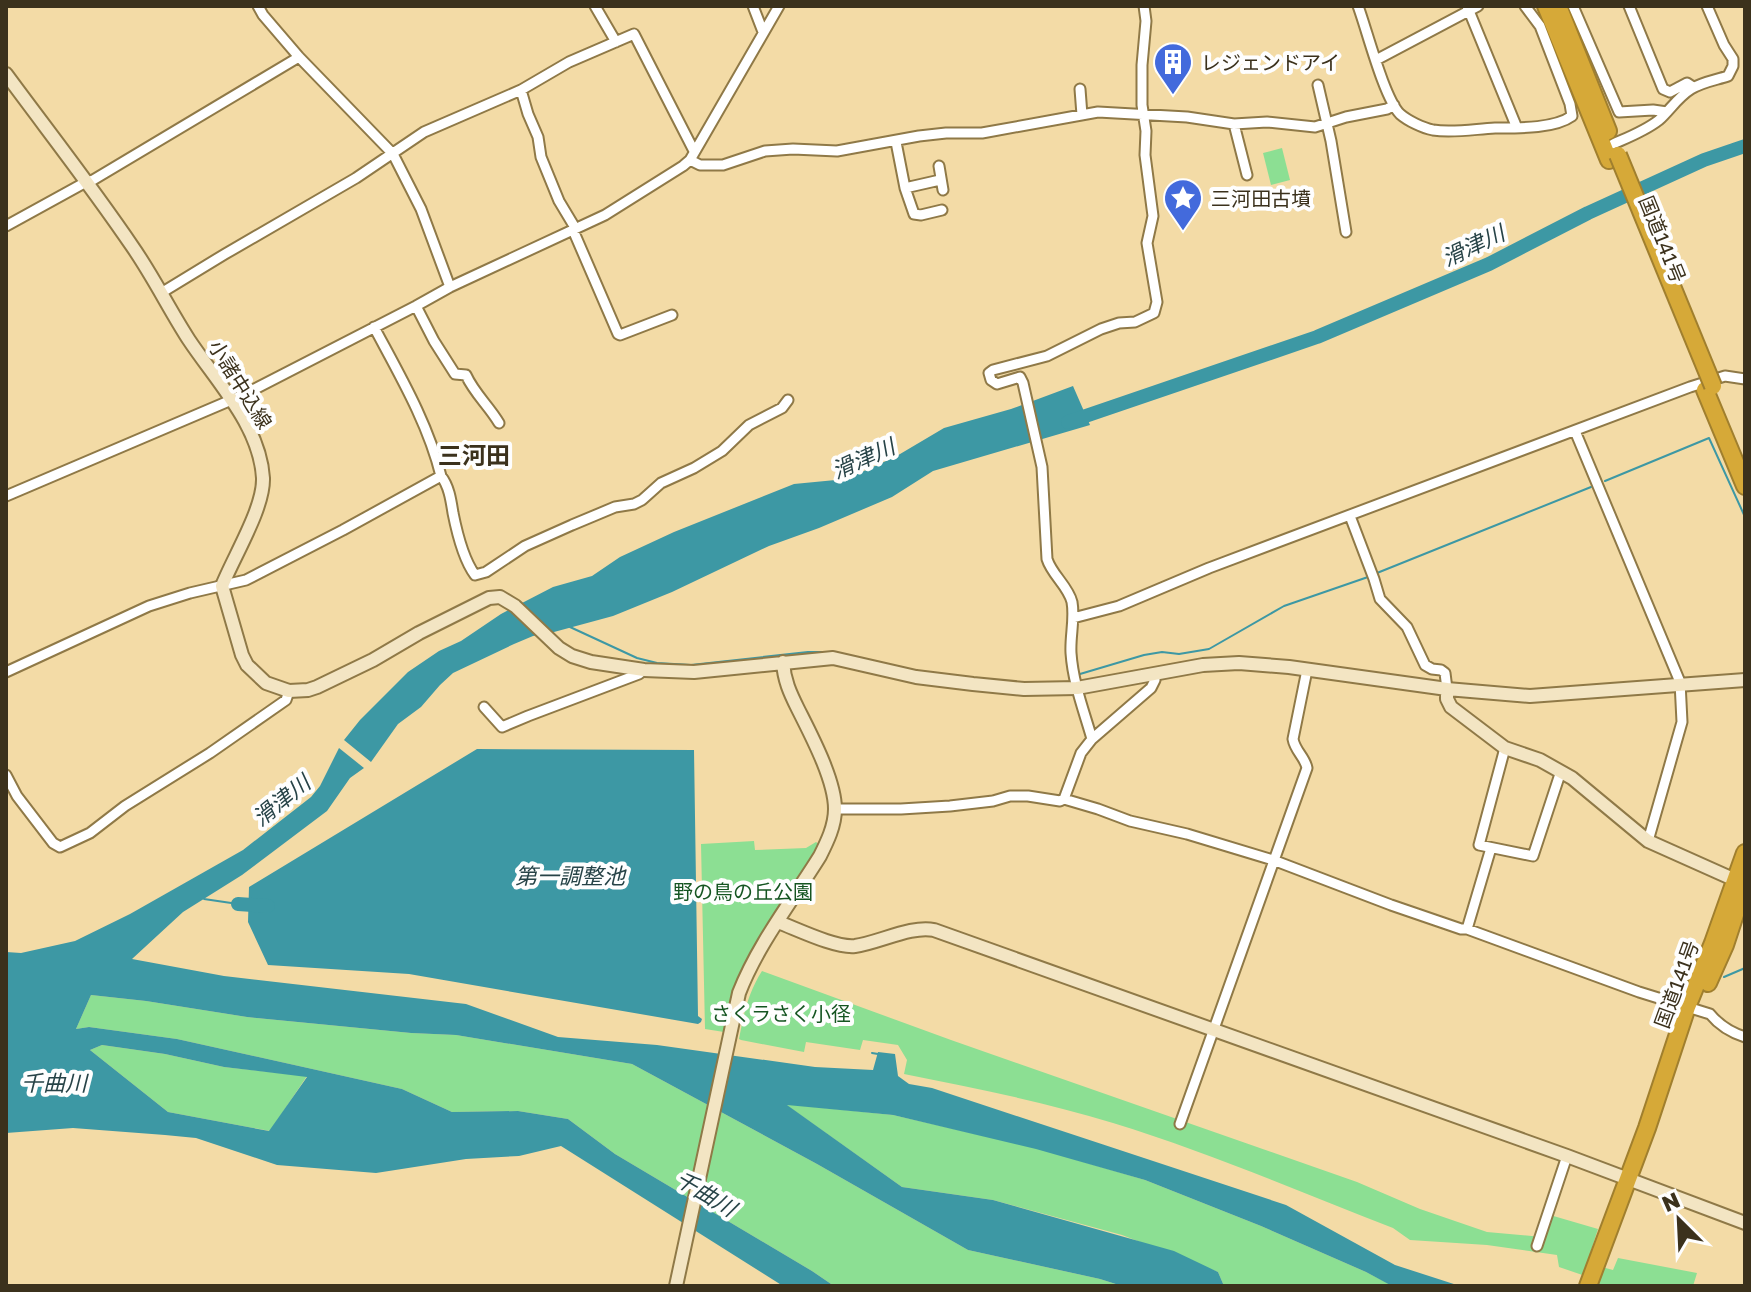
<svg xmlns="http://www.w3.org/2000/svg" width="1751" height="1292" font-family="'Golos Text','Noto Sans JP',sans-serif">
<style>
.green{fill:#8cdf93}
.water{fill:#3d98a4;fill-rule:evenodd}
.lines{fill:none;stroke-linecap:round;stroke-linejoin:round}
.stream{stroke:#3d98a4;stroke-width:2}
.river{stroke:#3d98a4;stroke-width:14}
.street-casing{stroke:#8f7947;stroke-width:13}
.secondary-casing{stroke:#8f7947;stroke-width:16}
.highway-casing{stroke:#a07f2e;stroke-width:20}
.street{stroke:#fff;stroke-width:9}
.secondary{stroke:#f3e5c3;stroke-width:12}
.highway{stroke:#d6a938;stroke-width:16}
.highway-bridge-casing{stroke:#a07f2e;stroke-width:20;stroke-linecap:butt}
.highway-bridge{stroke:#d6a938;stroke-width:16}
.labels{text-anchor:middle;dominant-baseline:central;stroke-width:8;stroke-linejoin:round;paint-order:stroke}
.poi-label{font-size:20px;fill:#3b311c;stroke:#fefefe;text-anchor:start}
.street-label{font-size:20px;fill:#3b311c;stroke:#fefefe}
.park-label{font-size:20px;fill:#155521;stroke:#fefefe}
.water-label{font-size:22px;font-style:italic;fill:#274347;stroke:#fefefe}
.quarter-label{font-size:24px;font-weight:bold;fill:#3b311c;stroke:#fefefe}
</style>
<rect width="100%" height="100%" fill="#f3dba6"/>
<path class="green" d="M1282 148 1290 180 1271 185 1263 153Z
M754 841 755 850 806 848 816 842 820 845 810 865 744 967 736 985 724 1032 705 1029 701 844Z
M762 971 951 1040 1357 1182 1420 1209 1487 1232 1542 1237 1550 1215 1598 1229 1587 1263 1613 1270 1618 1258 1697 1273 1693 1286H1595L1597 1280 1559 1267 1557 1255 1487 1245 1410 1240 1393 1228C1300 1192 1208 1152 1113 1123 1045 1102 974 1088 904 1074L907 1060 898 1045 863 1040 860 1050 806 1042 804 1052 741 1040 739 1039C744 1013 748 993 762 971Z
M91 995 146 1001 247 1017 411 1033 456 1035 632 1064 817 1164 968 1250 1100 1279 1122 1286H834L812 1271 615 1154 568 1119 518 1111 452 1112 402 1089 177 1039 89 1027 76 1029Z
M102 1045 165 1054 224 1067 307 1076 270 1131 168 1112 90 1050Z
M785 1104 893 1115 1036 1148 1145 1180 1261 1226 1366 1272 1393 1286H1224L1218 1272 1122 1235 993 1200 902 1187Z"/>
<path class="water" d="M1073 386 1090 425 933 471 892 497 819 528 769 546 672 592 613 616 554 632 533 636 514 644 453 673 440 685 421 707 398 724 371 762 344 740 360 720 408 672 439 651 461 641 501 614 553 587 592 576 620 557 674 532 794 484 846 479 895 457 944 428 1011 409Z
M339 748 364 768 350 778 327 811 242 875 183 912 132 959 224 976 466 1004 558 1037 657 1045 815 1067 873 1070 878 1052 895 1054 898 1076 909 1084 932 1088 1286 1205 1395 1265 1460 1286H1392L1366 1272 1261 1226 1145 1180 1036 1149 893 1115 787 1105 902 1187 993 1200 1174 1251 1218 1272 1224 1286H1122L1100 1279 968 1250 817 1164 632 1064 456 1035 411 1033 247 1017 146 1001 91 995 76 1029 89 1027 177 1039 402 1089 452 1112 518 1111 568 1119 615 1154 812 1271 834 1286H783L561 1146 519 1156 466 1159 376 1173 277 1165 196 1138 165 1135 73 1128 6 1133V952L21 953 75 941 130 914 243 850 311 797 320 786ZM102 1045 165 1054 224 1067 307 1077 269 1131 168 1112 90 1050Z
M477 749 694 750 698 1016 702 1019 701 1022 698 1024 409 974 268 965 248 922 249 887Z"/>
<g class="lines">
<path class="stream" d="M1605 481 1709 438 1745 517
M1377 573 1591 487
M570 627 637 658 657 663 691 665 808 652H836
M1080 674 1144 655 1162 652 1179 654 1209 649 1284 606 1368 577
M204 899 238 904
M1724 977 1745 968
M872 1053 878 1054"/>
<path class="river" d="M1068 422 1317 337 1489 264 1588 213 1704 160 1745 146
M238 904 268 906"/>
<defs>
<path id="street" d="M258 6 263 15 299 57 393 154 421 209 450 287
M595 6 616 42
M753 6 763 32
M1358 6C1367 30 1384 98 1400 114 1408 121 1423 128 1433 130 1453 133 1475 129 1495 128 1517 128 1554 129 1572 116L1570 104 1540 26 1525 6
M1467 6 1517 128
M1573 6 1619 112 1653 110 1667 112
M1629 6 1663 89 1670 92 1687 83 1693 87
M1376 60 1478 6
M1318 85 1331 141 1346 232
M1080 89 1082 115
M521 90 528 114 538 137 541 157 559 201 574 226 573 230 618 334 620 335 672 315
M1234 124 1247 175
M896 142 905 188 914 214 921 215 942 210
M1613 144C1629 137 1645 131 1659 120 1670 110 1678 97 1691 89 1702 82 1716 80 1728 76L1733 66V59L1724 45 1707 6
M690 160 700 165H723L765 151 793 149 837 151 919 136 946 133H982L1098 112 1187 117 1234 124 1267 122 1315 127 1346 117 1387 109 1394 105
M939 166 943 190
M905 188 940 180
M6 226 86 182 93 180 299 57
M161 293 225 254 356 178 424 132 521 90 569 62 634 34 694 151
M416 306 434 341 455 374 466 375C474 393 489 406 499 423
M374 327C399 374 428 423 441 476
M1575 431 1680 682 1682 722 1648 841
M6 496 243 395 416 306 450 287 605 215 683 166 690 160 779 6
M1350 516 1374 579 1380 599 1407 627 1425 665 1432 669 1441 670 1445 673 1447 689
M1073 618 1119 606 1209 568 1690 387 1725 376 1745 379
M6 672 149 606 190 593 246 580 343 530 441 476C449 486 451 500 453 513 457 533 463 559 475 575L486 572 525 546 572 525 615 507 634 504 642 500 661 483 694 468 722 451 749 425 782 408 788 400
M484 707 502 727 528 716 639 674 644 670
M1092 739 1151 688 1155 680 1154 674
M1505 748 1479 845 1533 856 1561 771
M6 775 17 796 53 843 60 847 90 833 125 806 210 753 286 700 289 691
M1064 799 1081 753 1092 739C1084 711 1073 683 1071 653 1070 636 1075 619 1072 602 1068 586 1052 575 1047 559L1042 467 1023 383 1020 377 997 384 991 380 989 373 993 370 1047 356 1101 329 1119 323 1135 322 1154 313 1157 302 1147 243 1153 216 1145 155 1146 131 1142 105V65L1146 21 1144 6
M835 809H901L950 806 993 801 1010 796H1028L1060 801 1064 799 1098 809 1130 821 1187 834 1273 860 1391 905 1461 929H1467L1639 992 1710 1014C1719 1025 1732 1033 1745 1037
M1467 929 1491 848
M1180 1124 1307 768C1305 757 1295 751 1293 739L1307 670
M1537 1246 1567 1156"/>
<path id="secondary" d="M6 74C48 131 92 187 132 246 153 276 169 309 189 340 217 382 260 426 263 478 264 508 234 556 222 586L242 655 247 665 266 683 289 691 308 690 317 687 373 660 419 633 489 598 500 597 515 606 559 648 572 656 591 662 644 670 694 672 833 658 916 677 973 684 1024 689 1077 688 1203 665 1239 663 1289 667 1447 689V699L1451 707 1505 748 1540 760 1572 778 1648 841 1742 883
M1447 689 1530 696 1745 680
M778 922C797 929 835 948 855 946 878 943 912 925 934 930L1567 1156 1745 1223
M676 1286 739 993C758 944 792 901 820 856 827 842 835 826 835 809 835 780 811 735 798 709 790 693 784 680 783 662"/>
<path id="highway" d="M1546 6 1609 160
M1558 6 1608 131
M1705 390 1745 486
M1708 983 1725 945 1745 884
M1588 1286 1647 1128 1687 1007 1713 943 1745 853"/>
</defs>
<use href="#street" class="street-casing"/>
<use href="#secondary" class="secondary-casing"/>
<use href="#highway" class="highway-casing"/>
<use href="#street" class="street"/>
<use href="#secondary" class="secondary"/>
<use href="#highway" class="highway"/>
<defs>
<path id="highway-bridge" d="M1618 155 1713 386"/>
</defs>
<use href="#highway-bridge" class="highway-bridge-casing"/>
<use href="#highway-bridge" class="highway-bridge"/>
</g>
<defs>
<symbol id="building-pin" viewBox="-11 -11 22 30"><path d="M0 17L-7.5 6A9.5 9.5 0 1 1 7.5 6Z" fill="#436adc" stroke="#fefefe"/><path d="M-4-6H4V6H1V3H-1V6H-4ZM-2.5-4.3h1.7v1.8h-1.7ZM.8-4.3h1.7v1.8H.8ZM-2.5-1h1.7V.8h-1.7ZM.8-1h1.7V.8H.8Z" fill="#fff"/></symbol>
<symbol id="sight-pin" viewBox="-11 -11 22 30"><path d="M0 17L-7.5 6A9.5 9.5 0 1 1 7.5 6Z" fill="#436adc" stroke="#fefefe"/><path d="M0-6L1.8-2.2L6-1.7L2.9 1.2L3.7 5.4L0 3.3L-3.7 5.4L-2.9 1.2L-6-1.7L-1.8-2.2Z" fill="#fff"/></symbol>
</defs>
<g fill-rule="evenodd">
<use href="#building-pin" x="1151" y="40" width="44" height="60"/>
<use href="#sight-pin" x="1161" y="176" width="44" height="60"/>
</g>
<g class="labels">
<g class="poi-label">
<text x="1201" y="62">レジェンドアイ</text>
<text x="1211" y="198">三河田古墳</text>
</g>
<g class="street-label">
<text transform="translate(1663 239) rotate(68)">国道141号</text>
<text transform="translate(241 384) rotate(58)">小諸中込線</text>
<text transform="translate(1676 984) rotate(-70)">国道141号</text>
</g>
<g class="park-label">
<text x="743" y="891">野の鳥の丘公園</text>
<text x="781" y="1013">さくラさく小径</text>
</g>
<g class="water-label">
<text transform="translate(1473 245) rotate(-25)">滑津川</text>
<text transform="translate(863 458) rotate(-24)">滑津川</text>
<text transform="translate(281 800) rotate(-39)">滑津川</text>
<text x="570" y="875">第一調整池</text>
<text x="54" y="1082">千曲川</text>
<text transform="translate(706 1193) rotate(31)">千曲川</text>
</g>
<g class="quarter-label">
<text x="474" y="454">三河田</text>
</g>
</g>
<rect width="1751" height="1292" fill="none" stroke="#3b311c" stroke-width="16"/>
<g transform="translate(1679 1220) rotate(336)" stroke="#fefefe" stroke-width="6" paint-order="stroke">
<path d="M0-6L14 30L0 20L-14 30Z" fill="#3b311c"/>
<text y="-12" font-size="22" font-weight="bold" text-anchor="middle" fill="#3b311c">N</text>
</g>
</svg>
